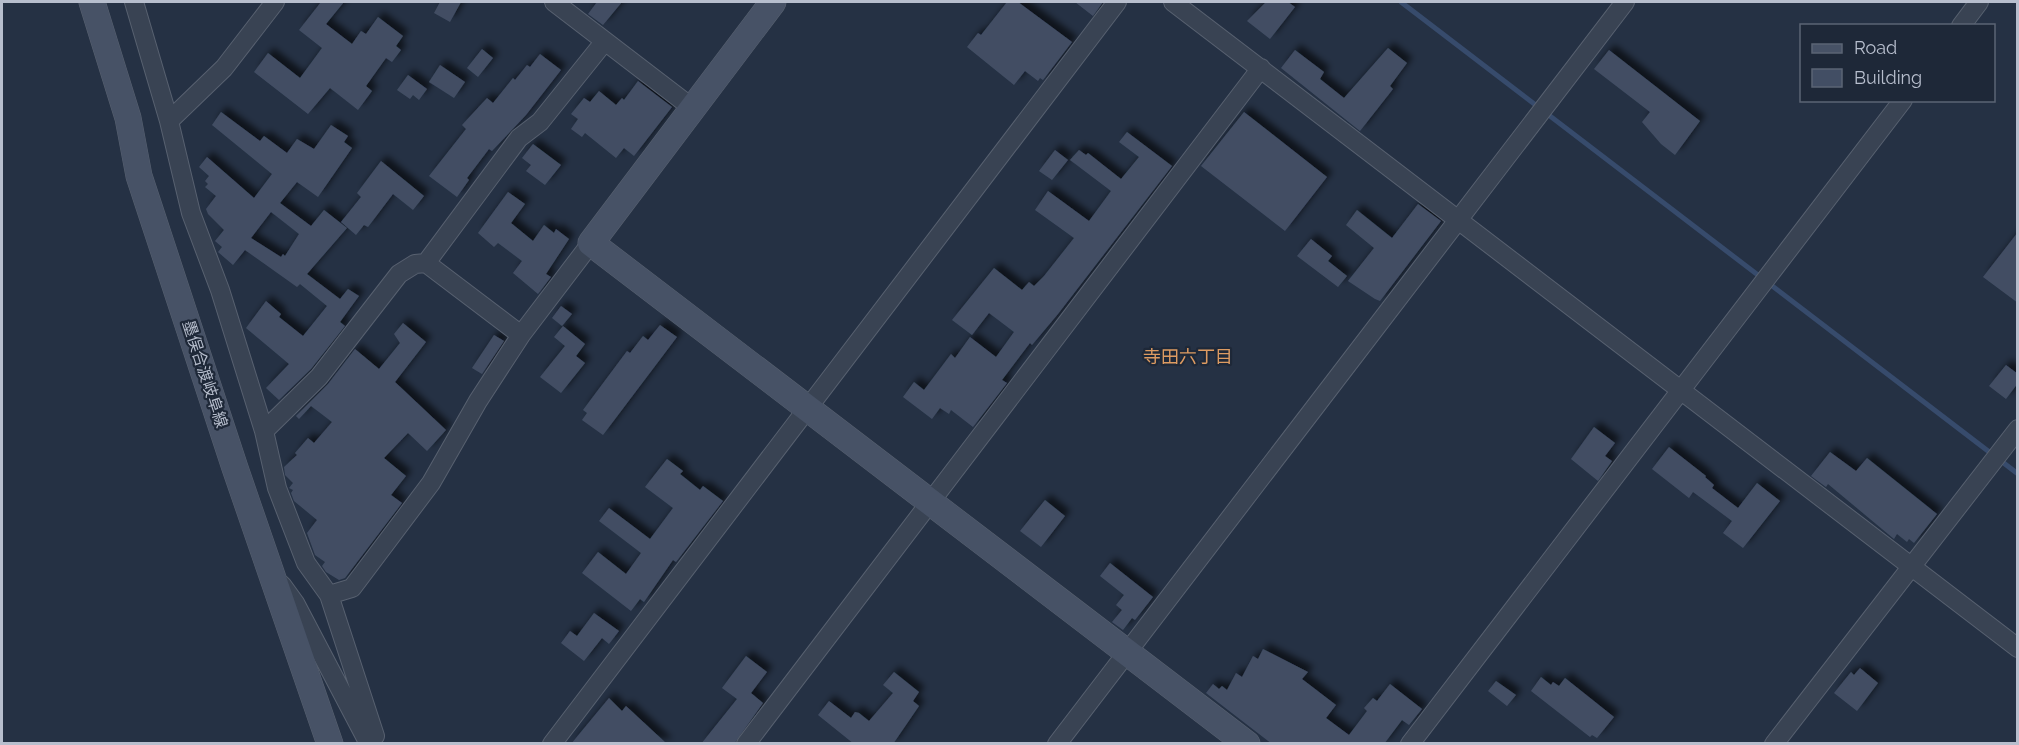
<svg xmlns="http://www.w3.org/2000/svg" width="2019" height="745" font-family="Raleway,'Noto Sans JP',sans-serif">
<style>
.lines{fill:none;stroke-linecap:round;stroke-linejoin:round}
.stream{stroke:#374b6c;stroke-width:5}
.building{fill:#424e64;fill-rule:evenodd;filter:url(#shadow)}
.street-casing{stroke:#586170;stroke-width:20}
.secondary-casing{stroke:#586170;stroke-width:27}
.street{stroke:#394353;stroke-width:18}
.secondary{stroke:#475266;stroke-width:26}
.labels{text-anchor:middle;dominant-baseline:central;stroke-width:4.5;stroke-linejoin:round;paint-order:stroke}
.street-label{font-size:16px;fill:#b7becd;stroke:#1e2838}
.neighbourhood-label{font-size:18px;fill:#dd9b62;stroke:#1e2838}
</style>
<defs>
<filter id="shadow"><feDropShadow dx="5.5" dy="-5.5" stdDeviation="3" flood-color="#0009"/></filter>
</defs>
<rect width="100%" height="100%" fill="#253144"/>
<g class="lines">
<path class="stream" d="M1401 2 2018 474"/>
</g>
<path class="building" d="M321 2H344L326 24 352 44 361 31 366 34 378 17 403 36 396 46 401 50 392 62 386 58 366 86 372 91 358 110 330 88 308 114 254 72 268 53 300 78 322 48 299 30Z
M440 2H461L450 22 434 13Z
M597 2H622L603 25 588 14Z
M1007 2H1018L1072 42 1043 80 1040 78 1038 81 1025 71 1014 85 967 47 978 33 981 35Z
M1075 2H1103L1093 16Z
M1266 2H1288L1295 7 1270 39 1247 21Z
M1388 48 1407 63 1390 86 1393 89 1360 131 1281 68 1295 50 1324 72 1320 79 1344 98Z
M482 49 493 58 478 77 467 68Z
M1609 50 1700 121 1675 155 1661 144 1642 122 1650 112 1594 69Z
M540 54 561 70 526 115 492 151 489 149 467 178 469 180 457 197 429 176 466 129 462 125 487 98 493 103 513 78 515 80 527 65 530 67Z
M440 65 465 82 454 98 429 82Z
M408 75 427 89 419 100 413 95 410 99 397 90Z
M638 81 672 107 634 156 624 148 616 158 585 133 582 137 571 129 578 119 571 114 584 98 590 102 599 91 616 105 622 98 624 100Z
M221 112 260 141 264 136 287 153 297 139 314 149 331 125 348 136 344 142 352 148 318 197 297 182 280 203 311 226 324 210 347 228 307 274 340 299 348 289 359 296 340 322 345 326 311 369 279 400 266 388 289 364 246 328 266 301 281 314 279 317 303 336 327 306 300 284 297 287 245 250 233 265 218 252 222 247 215 241 224 230 208 214 206 209 216 196 205 187 208 184 205 181 209 176 199 167 207 157 254 198 272 174 212 125ZM271 212 299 234 285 256 283 254 281 257 251 238Z
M1244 112 1327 177 1285 231 1201 166Z
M1127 132 1172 166 1058 314 1032 345 1030 343 1002 380 1007 383 973 427 951 410 949 414 940 408 932 419 903 397 914 382 924 390 951 354 955 358 970 337 996 357 1014 332 989 313 972 335 952 320 994 268 1022 290 1029 282 1034 286 1044 276 1074 238 1035 210 1048 191 1089 221 1111 191 1070 160 1079 150 1086 155 1088 153 1121 179 1139 157 1119 142Z
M533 144 561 165 545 185 526 171 531 165 522 158Z
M1055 150 1068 160 1052 180 1039 171Z
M381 161 424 196 413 210 393 194 368 227 364 225 356 235 341 222 361 197 357 193Z
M508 192 525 204 511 223 533 241 544 225 554 233 556 229 569 239 546 274 551 277 538 294 513 273 522 261 498 243 494 247 478 233Z
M1418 204 1441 221 1380 301 1375 299 1348 281 1374 248 1346 225 1357 210 1392 238Z
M2018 232V303L1983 277Z
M1311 239 1332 256 1328 261 1347 276 1338 287 1297 256Z
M561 306 572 314 562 326 552 318Z
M403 323 426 342 395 382 446 430 427 451 408 433 384 458 406 476 391 495 402 503 345 578 339 580 326 572 322 566 325 562 315 555 307 533 317 520 294 501 291 493 293 490 289 488 293 483 285 475 284 467 297 455 295 453 308 438 314 443 332 422 311 406 299 419 296 416 328 384 355 349 379 369 400 343 394 334Z
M660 325 677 337 603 435 582 420 587 413 583 410 627 351 630 353 643 336 648 340Z
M563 326 585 344 576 356 585 363 561 393 540 377 565 346 554 337Z
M494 335 504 341 482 374 472 368Z
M2006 365 2018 374V383L2006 399 1989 386Z
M1594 427 1615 443 1605 456 1612 461 1598 481 1571 459Z
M1669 447 1706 476 1705 477 1714 485 1712 488 1738 508 1757 483 1780 501 1743 548 1723 533 1732 521 1693 492 1689 498 1652 469Z
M1830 452 1856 471 1867 458 1937 514 1914 543 1909 539 1907 542 1897 534 1894 539 1828 484 1826 487 1811 476Z
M667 459 683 471 680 474 700 490 703 486 723 501 676 562 673 560 644 602 640 599 631 611 582 573 598 552 626 574 641 553 599 521 609 508 650 539 673 508 645 487Z
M1045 500 1065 516 1041 547 1020 531Z
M1110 563 1153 597 1135 620 1132 618 1123 630 1112 622 1122 610 1116 605 1124 595 1100 576Z
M594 613 619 631 609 644 602 638 584 661 561 643 570 631 577 636Z
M1263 649 1308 672 1302 679 1336 705 1326 718 1349 735 1367 711 1364 708 1373 698 1377 701 1390 684 1422 709 1409 725 1402 720 1384 744H1272L1206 693 1213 684 1219 689 1222 686 1227 690 1236 673 1242 677 1253 656 1258 659Z
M746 656 767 672 751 693 763 703 734 744H701L737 699 722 688Z
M1860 668 1878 683 1857 711 1834 693 1851 672 1854 675Z
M894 672 919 692 913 701 919 706 893 744H854L818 715 829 701 851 718 855 712 859 713 869 721 893 693 883 685Z
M1541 677 1551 685 1553 682 1559 686 1565 678 1614 717 1597 738 1592 735 1590 737 1531 691Z
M1496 681 1516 695 1507 706 1488 691Z
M609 698 622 711 626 706 667 744H571Z"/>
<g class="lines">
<defs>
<path id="street" d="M134 2 169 121 191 213 220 290 264 431 277 488 306 563 329 595 352 588 431 483 478 401 521 335 591 243
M554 2 691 107
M1173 2 2018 648
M1961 26 1979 2
M169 121 224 68 275 2
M426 263 519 138 540 122 605 41
M264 431 319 377 399 274 415 264 426 263 521 335
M282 585 295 603 369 744
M329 595 375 736
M552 744 1117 2
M746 744 1261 68
M1057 744 1625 2
M1410 744 1903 100
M1774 744 2018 429"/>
<path id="secondary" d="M92 2 128 118 139 176 235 468 330 744
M773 2 591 243 1247 744"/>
</defs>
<use href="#street" class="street-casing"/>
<use href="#secondary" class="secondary-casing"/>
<use href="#street" class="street"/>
<use href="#secondary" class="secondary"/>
</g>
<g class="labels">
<g class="street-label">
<text transform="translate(205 374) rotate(72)">墨俣合渡岐阜線</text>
</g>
<g class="neighbourhood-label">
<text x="1188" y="356">寺田六丁目</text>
</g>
</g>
<rect width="2019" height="745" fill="none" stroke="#b7becd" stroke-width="6"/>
<rect x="1800" y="24" width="195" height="78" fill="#1e2838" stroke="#5b6474" stroke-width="1.5"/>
<rect x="1812" y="44" width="30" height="9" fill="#475266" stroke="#5b6474" stroke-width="1.5"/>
<text x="1854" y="54" font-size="18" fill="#b7becd">Road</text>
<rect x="1812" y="69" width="30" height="18" fill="#424e64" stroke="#5b6474" stroke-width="1.5"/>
<text x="1854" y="84" font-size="18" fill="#b7becd">Building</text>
</svg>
